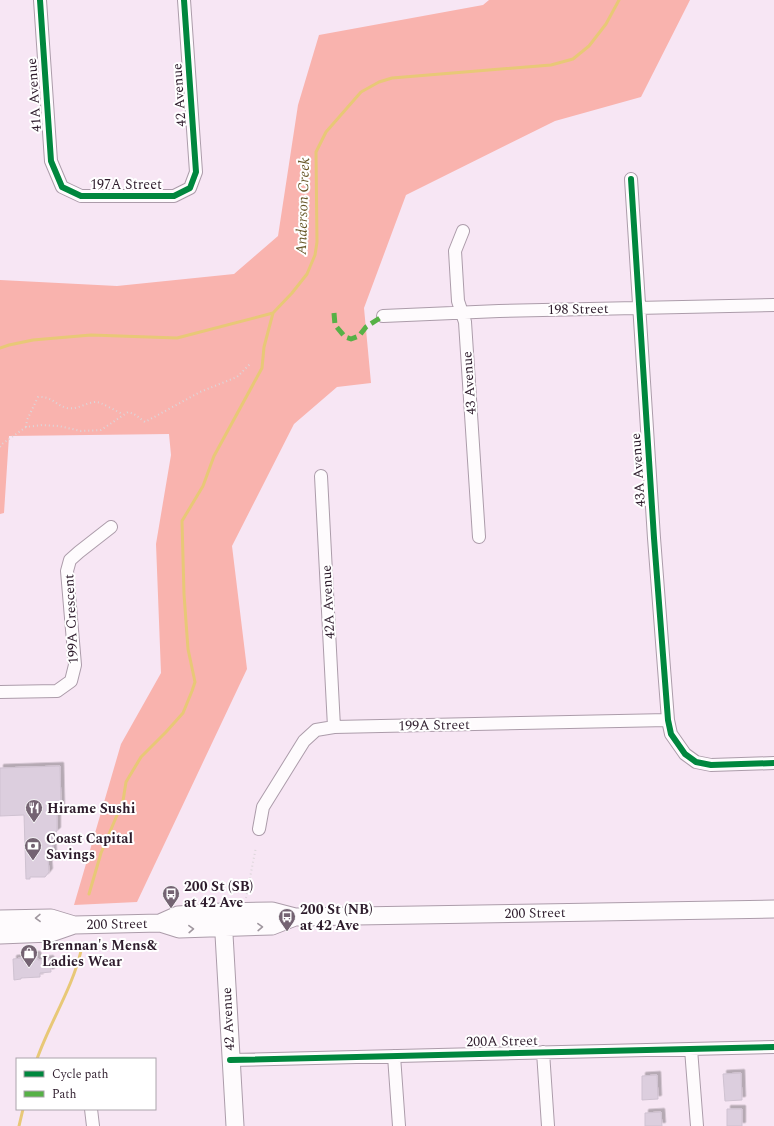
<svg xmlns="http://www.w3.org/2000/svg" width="774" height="1126" font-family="Spectral,serif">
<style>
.forest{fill:#f9b3ae}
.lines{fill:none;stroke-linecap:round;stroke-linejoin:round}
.stream{stroke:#e8c877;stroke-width:3}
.building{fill:#dccede;stroke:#cfc2d1;filter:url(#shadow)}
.street-casing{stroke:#ac9caa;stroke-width:14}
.secondary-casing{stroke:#ac9caa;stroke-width:19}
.path{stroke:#dcd6da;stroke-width:2;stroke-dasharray:1 3;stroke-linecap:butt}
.street{stroke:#fefbfd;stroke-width:12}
.secondary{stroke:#fefbfd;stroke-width:17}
.quiet{stroke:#56b146;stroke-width:5;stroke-dasharray:10 5;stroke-linecap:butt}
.cycleway-casing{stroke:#fff;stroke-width:8}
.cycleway{stroke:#00873e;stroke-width:6}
.oneway{stroke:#a0979f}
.labels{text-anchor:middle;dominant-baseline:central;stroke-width:4;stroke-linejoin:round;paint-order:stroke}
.street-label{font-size:14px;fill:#2e1c2c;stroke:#fff}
.poi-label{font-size:14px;font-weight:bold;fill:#2e1c2c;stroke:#fff;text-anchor:start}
.water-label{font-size:15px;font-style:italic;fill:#665627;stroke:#fff}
</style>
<defs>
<filter id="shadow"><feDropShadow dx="3.5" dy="-3.5" stdDeviation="0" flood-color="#0004"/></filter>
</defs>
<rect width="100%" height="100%" fill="#f7e6f4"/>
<path class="forest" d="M489 0H690L641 97 555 121 406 195 364 308 371 383 337 387 294 424 232 546 247 669 137 902 74 905 121 744 161 673 156 544 171 455 169 434 9 436 4 513 0 514V280L117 286 234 274 278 236 298 105 319 35 483 5Z"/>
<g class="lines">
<path class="stream" d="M0 348 9 345 33 340 91 335 177 338 273 313 292 293 307 274 315 255 317 242 316 152 326 132 361 92 379 82 392 78 551 65 573 59 589 46 606 24 619 0
M89 894 101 853 123 801 126 782 141 757 166 732 183 713 192 691 195 682 188 649 184 594 182 521 203 486 214 456 262 368 264 347 273 313
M37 1059C50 1022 72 989 81 951
M19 1126 23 1109"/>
</g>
<path class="building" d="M60 766 61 808 57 813V831L52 835 53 854 48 858 49 872 45 877H30V879H26L24 815 0 816V768Z
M27 955H37L38 960 50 959 51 972 40 973V977L21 978V979L14 980 13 959 22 958V961L27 960Z
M741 1073 742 1100 725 1101 723 1074Z
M657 1075 658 1099 642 1100V1076Z
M727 1109H742V1126H727Z
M661 1112 662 1126H645V1113Z"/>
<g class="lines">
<defs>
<path id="street" d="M40 0 51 161 62 187 81 196H174L190 188 196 172 184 0
M631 179 654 538 668 720 671 734 685 754 696 762 711 765 774 763
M463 231 455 251 458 301 465 322 479 537
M383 316 499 311 774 305
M321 476 334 727
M0 692 57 691 71 681 75 665 67 571 70 560 79 552 111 527
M259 829 263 807 304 741 316 730 334 727 668 720
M691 1049 697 1126
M543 1052 548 1126
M394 1056 399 1126
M230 1060 774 1047
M91 1109 93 1126"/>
<path id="secondary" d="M223 917 235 1126
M0 919 51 918 74 925 160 923 179 929 272 926 295 917
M160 923 178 915 222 912 272 911 295 917 774 909
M0 935 51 933 74 925"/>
</defs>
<use href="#street" class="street-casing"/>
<use href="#secondary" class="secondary-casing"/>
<path class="path" d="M26 427 27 420 38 397C52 396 55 405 67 408 77 410 85 403 95 402 100 401 117 412 123 414
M0 447 2 444 26 427 42 425 59 426 81 431 101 430 128 412C136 414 139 418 145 422L200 392 237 377 250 364
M246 898 256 847"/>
<use href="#street" class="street"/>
<use href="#secondary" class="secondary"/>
<path class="quiet" d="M334 313 335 325 345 337 351 339 359 336 366 327 383 316"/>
<defs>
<path id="cycleway" d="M40 0 51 161 62 187 81 196H174L190 188 196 172 184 0
M631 179 654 538 668 720 671 734 685 754 696 762 711 765 774 763
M230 1060 774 1047"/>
</defs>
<use href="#cycleway" class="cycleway-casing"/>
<use href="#cycleway" class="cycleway"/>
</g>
<defs><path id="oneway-chevron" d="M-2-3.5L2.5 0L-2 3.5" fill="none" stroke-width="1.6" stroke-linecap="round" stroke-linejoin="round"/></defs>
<g class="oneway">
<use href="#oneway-chevron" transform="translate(38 918) rotate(179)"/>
<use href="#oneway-chevron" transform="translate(260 927) rotate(-2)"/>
<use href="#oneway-chevron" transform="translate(191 929) rotate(-2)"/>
</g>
<defs>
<symbol id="restaurant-pin" viewBox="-11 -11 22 30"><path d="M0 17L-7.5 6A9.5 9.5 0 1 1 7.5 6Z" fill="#746372" stroke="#fff"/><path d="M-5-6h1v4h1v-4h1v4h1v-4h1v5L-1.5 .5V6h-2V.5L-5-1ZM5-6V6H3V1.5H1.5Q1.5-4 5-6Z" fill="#fff"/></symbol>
<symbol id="bank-pin" viewBox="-11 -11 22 30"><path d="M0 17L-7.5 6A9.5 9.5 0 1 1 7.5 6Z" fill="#746372" stroke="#fff"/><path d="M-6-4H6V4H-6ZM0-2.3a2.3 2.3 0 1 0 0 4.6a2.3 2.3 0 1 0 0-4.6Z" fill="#fff"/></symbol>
<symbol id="bus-pin" viewBox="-11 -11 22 30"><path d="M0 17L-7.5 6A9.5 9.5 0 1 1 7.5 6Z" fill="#746372" stroke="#fff"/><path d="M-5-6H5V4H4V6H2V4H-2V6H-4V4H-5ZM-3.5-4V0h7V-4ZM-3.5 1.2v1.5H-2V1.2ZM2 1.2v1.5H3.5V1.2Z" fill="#fff"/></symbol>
<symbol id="shop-pin" viewBox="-11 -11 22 30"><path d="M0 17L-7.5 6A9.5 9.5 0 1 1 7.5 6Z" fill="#746372" stroke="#fff"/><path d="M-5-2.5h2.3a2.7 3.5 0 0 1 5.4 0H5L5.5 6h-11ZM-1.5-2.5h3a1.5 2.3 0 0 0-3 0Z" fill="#fff"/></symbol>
</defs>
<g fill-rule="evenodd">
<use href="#restaurant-pin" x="24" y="798" width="20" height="27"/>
<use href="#bank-pin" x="23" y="836" width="20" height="27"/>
<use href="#bus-pin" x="161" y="884" width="20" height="27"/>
<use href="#bus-pin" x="277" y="907" width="20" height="27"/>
<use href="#shop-pin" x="19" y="943" width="20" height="27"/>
</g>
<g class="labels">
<g class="street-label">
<text transform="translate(34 95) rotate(-94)">41A Avenue</text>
<text transform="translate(179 95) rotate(-94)">42 Avenue</text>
<text x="126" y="184">197A Street</text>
<text transform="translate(578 309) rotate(-1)">198 Street</text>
<text transform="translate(469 383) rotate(-94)">43 Avenue</text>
<text transform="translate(638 470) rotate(-94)">43A Avenue</text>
<text transform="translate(328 602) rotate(-93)">42A Avenue</text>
<text transform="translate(71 619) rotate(-93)">199A Crescent</text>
<text transform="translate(434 725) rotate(-1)">199A Street</text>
<text transform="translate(535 913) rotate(-1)">200 Street</text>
<text transform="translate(117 924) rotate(-1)">200 Street</text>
<text transform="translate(228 1019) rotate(-93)">42 Avenue</text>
<text transform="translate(502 1041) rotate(-1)">200A Street</text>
</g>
<g class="poi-label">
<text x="47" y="808">Hirame Sushi</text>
<text x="46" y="838">Coast Capital<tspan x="46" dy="16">Savings</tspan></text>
<text x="184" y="886">200 St (SB)<tspan x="184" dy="16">at 42 Ave</tspan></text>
<text x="300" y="909">200 St (NB)<tspan x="300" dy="16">at 42 Ave</tspan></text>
<text x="42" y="945">Brennan's Mens&amp;<tspan x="42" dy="16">Ladies Wear</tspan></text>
</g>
<g class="water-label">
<text transform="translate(303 206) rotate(-88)">Anderson Creek</text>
</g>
</g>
<rect x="16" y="1058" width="140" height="52" fill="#ffffff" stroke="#aba4ab"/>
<rect x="24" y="1071" width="20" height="6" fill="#00873e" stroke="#aba4ab"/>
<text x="52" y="1078" font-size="12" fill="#2e1c2c">Cycle path</text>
<rect x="24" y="1091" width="20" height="6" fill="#56b146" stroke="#aba4ab"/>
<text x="52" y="1098" font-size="12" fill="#2e1c2c">Path</text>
</svg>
